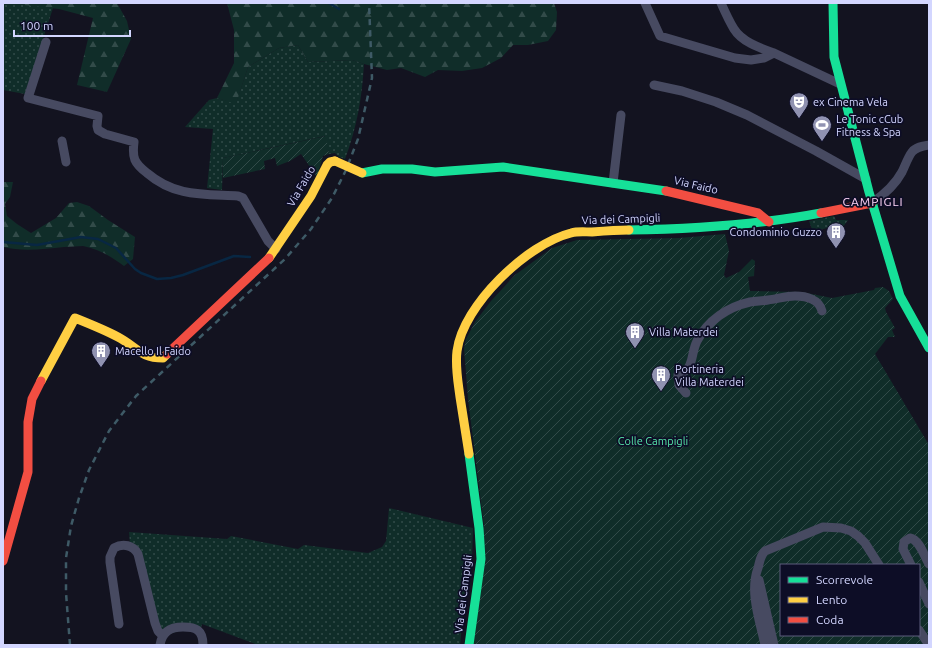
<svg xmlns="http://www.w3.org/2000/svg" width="932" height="648" font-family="Ubuntu,sans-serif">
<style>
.grass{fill:url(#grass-dots)}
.forest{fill:url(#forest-firs)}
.garden{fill:url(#garden-furrows);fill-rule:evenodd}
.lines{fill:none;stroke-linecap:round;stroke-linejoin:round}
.stream{stroke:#082743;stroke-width:2.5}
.street{stroke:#474a61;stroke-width:9}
.fast{stroke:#16e098;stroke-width:9}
.slow{stroke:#ffcf43;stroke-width:9}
.jam{stroke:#f24e42;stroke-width:9}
.rail{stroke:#3e5a66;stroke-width:2.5;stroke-dasharray:6 5;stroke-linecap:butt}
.slow-bridge{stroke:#ffcf43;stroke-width:9}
.labels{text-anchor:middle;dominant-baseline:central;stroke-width:3.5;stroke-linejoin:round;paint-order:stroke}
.poi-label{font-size:11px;fill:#d3d6ff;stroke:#0d0d26;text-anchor:start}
.street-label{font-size:11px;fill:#d3d6ff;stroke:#0d0d26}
.park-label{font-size:11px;fill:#57e7aa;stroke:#0d0d26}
.neighbourhood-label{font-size:12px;letter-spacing:1px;fill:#ffd5f7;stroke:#0d0d26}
</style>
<defs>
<pattern id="grass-dots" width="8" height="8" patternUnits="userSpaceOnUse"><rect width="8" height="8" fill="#102d29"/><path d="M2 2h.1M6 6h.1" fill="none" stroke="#324b49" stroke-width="1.8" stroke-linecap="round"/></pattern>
<pattern id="forest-firs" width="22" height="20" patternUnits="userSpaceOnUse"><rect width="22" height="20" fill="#102d29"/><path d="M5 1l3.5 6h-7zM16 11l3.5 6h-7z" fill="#324b49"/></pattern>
<pattern id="garden-furrows" width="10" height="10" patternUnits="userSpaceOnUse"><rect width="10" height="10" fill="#102d29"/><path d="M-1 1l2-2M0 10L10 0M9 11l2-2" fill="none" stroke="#324b49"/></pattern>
</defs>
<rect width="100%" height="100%" fill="#131320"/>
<path class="grass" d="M3 3H16L53 8 25 94 3 90Z
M298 45 308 62 352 60 364 64C362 98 357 127 345 159L339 157 335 153 329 154 325 136 223 158 222 190 207 188 213 129 185 127 209 100 217 98 236 103 248 67 279 48Z
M834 216 836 220H848L843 227H840L837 225 813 232 809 221Z
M389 508 473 528 472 561 466 585 460 645H258L202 624 200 632 192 627 163 636 138 554 130 544 129 532 227 539 231 536 298 549 304 545 368 553 382 547 386 541Z"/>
<path class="forest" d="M7 3H117L127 21 131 39 107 92 77 85 93 18 59 9Z
M227 3H554L557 12 556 30 548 41 528 45H513L501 58 482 68 462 71 438 70 425 77 401 68 387 70 364 64 352 60 308 62 298 45 279 48 248 67 236 104 217 98 234 63V30Z
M3 182H13L10 197 5 204 7 216 17 224 31 233 56 218 69 203 77 202 89 206 108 220 135 237 133 259 124 266C112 257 99 249 83 246 77 246 71 247 64 247 43 249 24 252 3 247Z"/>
<path class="garden" d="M326 136 329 154 323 156 317 177 301 154 290 161 277 166 275 158 264 161 265 169 223 178V158Z
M725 234 729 251 724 275 726 278 739 272 752 259 755 261 754 276 748 277 750 291 802 292 832 298 874 290 875 288 883 287 889 291 893 299 885 308 886 312 895 328 892 330 895 337H888L875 354 929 445V645H473L484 526 468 399 464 348 466 339 475 322 491 301 515 275 552 248 577 240 679 238ZM781 565H919V635H781Z"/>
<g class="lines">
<path class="stream" d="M329 3 339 9
M3 242 37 245 81 237 98 239 116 248 135 269 141 273 157 279 171 278 183 275 234 256 250 257"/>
<path class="street" d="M645 3 660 36 735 58 751 60 764 58 774 53 840 84
M721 3C725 12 729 21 734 29 742 42 760 48 774 53
M46 42 28 98 98 116 97 126 98 130 105 134 134 142C132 158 134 163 147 173 175 197 203 194 238 196L243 198 268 241 276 249
M654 85 682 91 716 102 747 115 816 151 866 179
M62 141 66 162
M613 183 621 115
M872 203C885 194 895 185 902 172 905 166 908 157 912 152 916 147 923 146 929 145
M686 393 679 385 678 375C695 369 690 355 697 341 708 320 728 307 750 302 756 301 762 301 768 300 777 299 786 296 795 296 806 296 819 299 822 311
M911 565 903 549 904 542 910 538C920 540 924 556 929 564
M759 580 774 645
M919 582 929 604
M119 624 110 562V557L114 548C123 543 133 545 138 554L155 623 158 631 163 636
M919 630 929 645
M160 645C162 632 170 627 183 627 196 627 203 630 203 645
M765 645C760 621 749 592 758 568 760 561 760 556 765 551L823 527 841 528 851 531 858 536 865 543 879 565"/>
<path class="fast" d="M833 3 834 57 869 192 900 296 929 348
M362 173 382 169H412L435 172 503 167 666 191
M629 230C694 229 757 225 821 213
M469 454 479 528 481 559 469 645"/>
<path class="slow" d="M269 258 311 196 327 165 330 162 335 161
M41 381 75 318C90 324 105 330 118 337 137 347 140 358 163 358L167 354
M469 454C466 435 463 416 460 397 458 381 455 367 457 351 463 305 527 244 571 233 578 231 585 232 592 232 604 231 616 230 629 230"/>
<path class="jam" d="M666 191 758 213 769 222
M821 213 872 203
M167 354 269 258
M3 561 28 472V422L32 399 41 381"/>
<path class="rail" d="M70 645 66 593V558L71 526 79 498 89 470 109 431 136 396 285 259 311 229 332 198 346 170 358 139 372 78 369 3"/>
<path class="slow-bridge" d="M335 161 362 173"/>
</g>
<defs>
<symbol id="theatre-pin" viewBox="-11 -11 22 30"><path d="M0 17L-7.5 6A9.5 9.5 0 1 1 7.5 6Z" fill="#9092b1" stroke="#0d0d26"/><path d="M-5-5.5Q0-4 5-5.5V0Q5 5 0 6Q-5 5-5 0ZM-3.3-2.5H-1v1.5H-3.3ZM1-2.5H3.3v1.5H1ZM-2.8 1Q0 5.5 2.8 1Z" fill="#fff"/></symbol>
<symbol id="stadium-pin" viewBox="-11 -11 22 30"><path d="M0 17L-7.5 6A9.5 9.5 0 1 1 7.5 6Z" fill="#9092b1" stroke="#0d0d26"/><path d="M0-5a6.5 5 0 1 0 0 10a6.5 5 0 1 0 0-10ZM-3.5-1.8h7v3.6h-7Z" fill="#fff"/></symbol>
<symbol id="building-pin" viewBox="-11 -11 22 30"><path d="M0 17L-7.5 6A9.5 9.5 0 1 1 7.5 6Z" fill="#9092b1" stroke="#0d0d26"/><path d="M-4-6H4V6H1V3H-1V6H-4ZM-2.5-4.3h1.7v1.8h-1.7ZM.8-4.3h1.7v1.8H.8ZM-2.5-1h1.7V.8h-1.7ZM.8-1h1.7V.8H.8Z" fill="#fff"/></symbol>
</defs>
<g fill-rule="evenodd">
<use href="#theatre-pin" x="788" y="91" width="22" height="30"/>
<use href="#stadium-pin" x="811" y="114" width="22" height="30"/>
<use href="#building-pin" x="825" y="221" width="22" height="30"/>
<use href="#building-pin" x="624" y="321" width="22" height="30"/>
<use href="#building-pin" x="90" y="340" width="22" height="30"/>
<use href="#building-pin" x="650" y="364" width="22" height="30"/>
</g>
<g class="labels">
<g class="poi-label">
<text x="813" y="102">ex Cinema Vela</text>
<text x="836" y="119">Le Tonic cCub<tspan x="836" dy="13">Fitness &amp; Spa</tspan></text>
<text x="822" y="232" text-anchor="end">Condominio Guzzo</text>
<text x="649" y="332">Villa Materdei</text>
<text x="115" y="351">Macello Il Faido</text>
<text x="675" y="369">Portineria<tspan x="675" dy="13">Villa Materdei</tspan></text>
</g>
<g class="street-label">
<text transform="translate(696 185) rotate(13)">Via Faido</text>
<text transform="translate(301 186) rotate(-60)">Via Faido</text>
<text transform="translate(621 219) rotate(-2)">Via dei Campigli</text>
<text transform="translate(463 594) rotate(-83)">Via dei Campigli</text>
</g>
<g class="park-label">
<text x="653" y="441">Colle Campigli</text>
</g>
<g class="neighbourhood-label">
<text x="873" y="201">CAMPIGLI</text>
</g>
</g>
<rect width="932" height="648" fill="none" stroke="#d3d6ff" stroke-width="8"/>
<rect x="780" y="564" width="140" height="72" fill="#0d0d26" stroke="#5c5d7d"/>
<rect x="788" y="577" width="20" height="6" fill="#16e098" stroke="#5c5d7d"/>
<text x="816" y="584" font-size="12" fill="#d3d6ff">Scorrevole</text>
<rect x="788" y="597" width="20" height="6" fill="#ffcf43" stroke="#5c5d7d"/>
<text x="816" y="604" font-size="12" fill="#d3d6ff">Lento</text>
<rect x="788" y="617" width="20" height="6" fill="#f24e42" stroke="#5c5d7d"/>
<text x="816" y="624" font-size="12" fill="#d3d6ff">Coda</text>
<path d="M14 30v6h116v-6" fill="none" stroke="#d3d6ff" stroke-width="2"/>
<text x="20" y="30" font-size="12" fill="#d3d6ff" stroke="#0d0d26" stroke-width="3" paint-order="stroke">100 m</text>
</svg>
